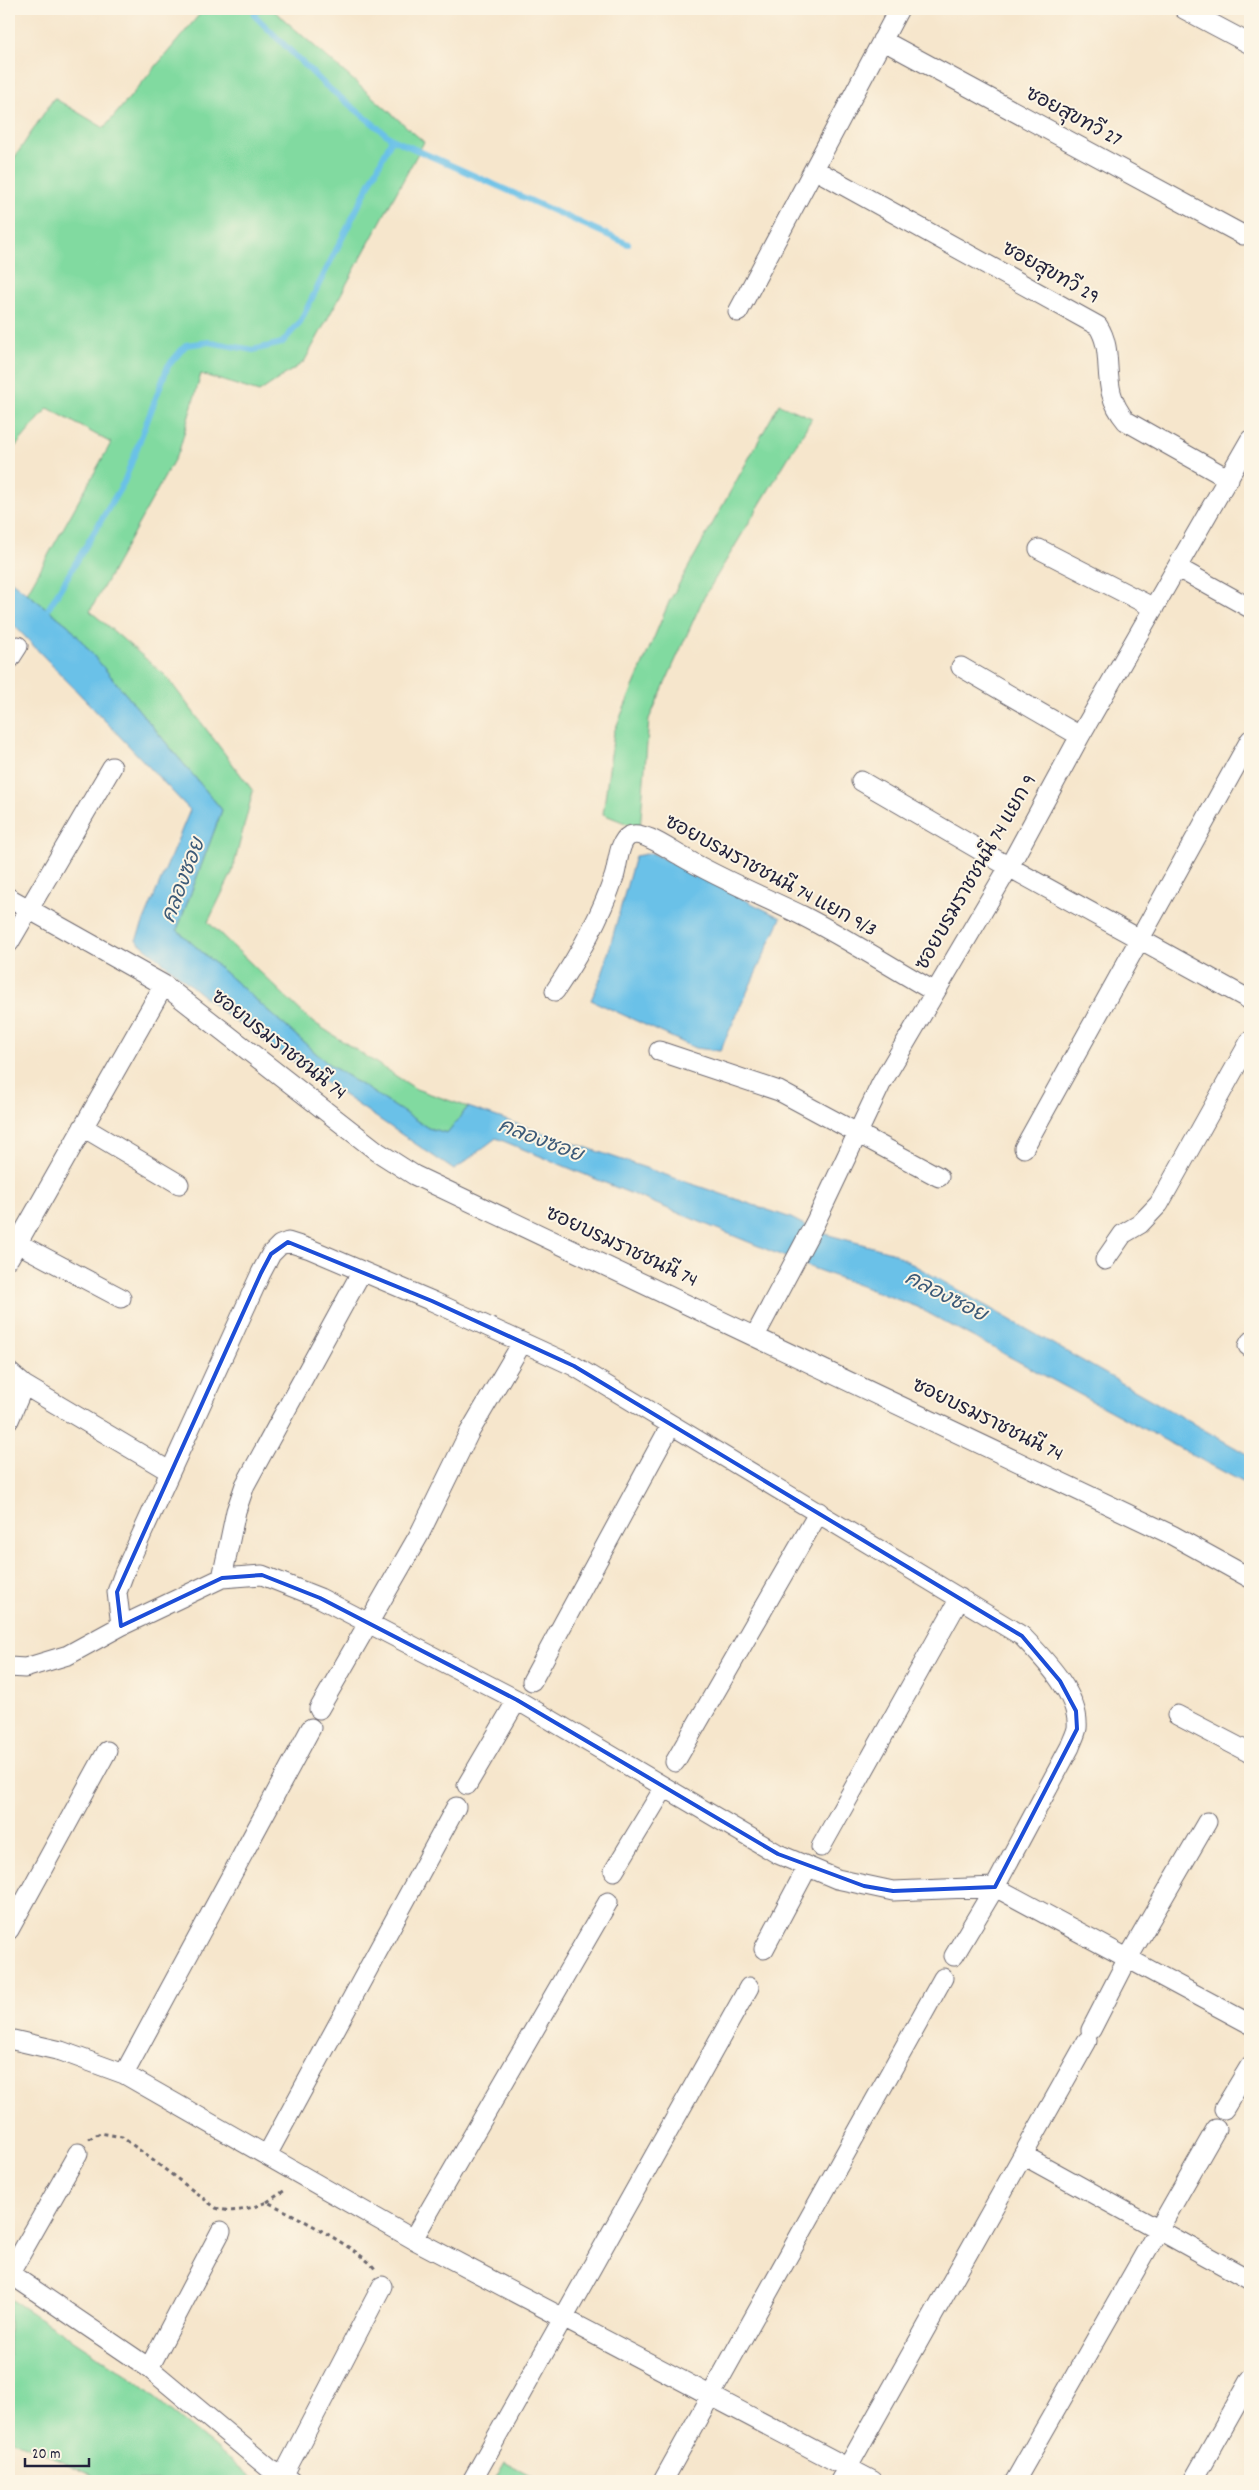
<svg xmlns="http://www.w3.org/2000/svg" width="1259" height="2490" font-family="Dekko,'Playpen Sans Thai',sans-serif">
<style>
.green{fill:#81daa0;stroke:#527e6e}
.water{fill:#6bc1e8;stroke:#467292}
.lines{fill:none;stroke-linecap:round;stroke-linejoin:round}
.stream{stroke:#6bc1e8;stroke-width:6}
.minor-casing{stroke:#6c676e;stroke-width:21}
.path{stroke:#6c676e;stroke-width:3;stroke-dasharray:4 4;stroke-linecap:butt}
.minor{stroke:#fff;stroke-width:19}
.marked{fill:none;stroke:#1d4ed8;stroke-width:4;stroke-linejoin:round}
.labels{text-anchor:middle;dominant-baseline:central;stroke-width:4;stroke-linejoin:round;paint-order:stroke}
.street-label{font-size:20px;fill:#22223b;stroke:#fcf5e5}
.water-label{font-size:21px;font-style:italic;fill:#3c5a78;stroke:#fcf5e5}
</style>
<rect width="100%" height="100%" fill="#fcf5e5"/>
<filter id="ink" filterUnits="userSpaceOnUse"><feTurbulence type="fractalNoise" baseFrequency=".02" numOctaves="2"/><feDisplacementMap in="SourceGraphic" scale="10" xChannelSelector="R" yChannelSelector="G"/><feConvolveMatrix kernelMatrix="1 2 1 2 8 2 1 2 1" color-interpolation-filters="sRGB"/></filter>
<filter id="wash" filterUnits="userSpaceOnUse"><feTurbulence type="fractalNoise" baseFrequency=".0096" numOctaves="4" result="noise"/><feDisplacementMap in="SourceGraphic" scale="20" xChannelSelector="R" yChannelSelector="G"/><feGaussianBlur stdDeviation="1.12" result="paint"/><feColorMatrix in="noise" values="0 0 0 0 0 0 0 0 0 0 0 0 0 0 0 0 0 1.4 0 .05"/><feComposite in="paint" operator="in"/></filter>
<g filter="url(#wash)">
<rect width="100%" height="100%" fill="#f6e6cc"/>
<path class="green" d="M204 9H272L424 142 304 362 259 392 201 374 179 451 90 611 166 676 253 791 232 873 208 922 310 1020 416 1089 468 1107 447 1133 428 1128 327 1063 177 930 222 810 69 626 27 593 111 443 48 408 9 454V166L54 98 104 128Z
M779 404 812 418 703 599 649 719 640 829 603 814 614 732 669 602Z
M9 2298 127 2375 256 2481H104L9 2438Z
M505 2462 542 2481H494Z"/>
<path class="water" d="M9 579 69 626 222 810 177 930 327 1063 428 1128 447 1133 468 1107 791 1218 818 1232 891 1252 1250 1456V1486L915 1306 807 1266 496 1138 454 1170 230 1018 136 940 190 810 9 620Z
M652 853 781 918 720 1051 695 1048 591 1000 602 975 635 856Z"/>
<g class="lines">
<path class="stream" d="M255 9V16L325 85 392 139 628 244
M44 616 124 482 168 366 186 345 209 342 253 350 282 343 300 322 392 139"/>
</g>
</g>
<g filter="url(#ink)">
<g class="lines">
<defs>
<path id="minor" d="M1184 9 1250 44
M882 40 1243 235
M814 169 1098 326C1117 355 1097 387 1126 421L1229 479
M738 312 899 9
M1039 549 1154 608
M1178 568 1250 608
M9 660 18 646
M961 667 1080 736
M861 781 1009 867 1250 1000
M9 898 164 985 378 1152 414 1175 1172 1535 1250 1578
M9 943 112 767
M555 991C579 955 600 919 614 877 618 866 618 842 629 836 641 829 670 850 681 856 720 879 762 896 803 916 848 939 891 967 935 992
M659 1051 779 1091 939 1177
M83 1127 179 1184
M1024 1148 1250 740
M17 1243 121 1298
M9 1258 164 985
M1105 1260 1123 1234 1140 1224 1159 1204 1250 1041
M755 1336 815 1223 881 1084 1009 867 1080 736 1250 440
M1248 1346 1250 1342
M9 1372 24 1385 169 1471
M9 1420 24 1385
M222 1578 236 1511 245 1485 362 1271
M121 1626 117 1592 124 1573 261 1273 271 1254 280 1245 288 1242 310 1249 432 1301 574 1366 1022 1636C1043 1658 1080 1695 1077 1728 1076 1734 1072 1741 1070 1747L995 1887 954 1956
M9 1667 25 1668 68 1655 121 1626 222 1578 262 1575 320 1598 517 1700 778 1854 837 1879 893 1891 995 1887 1250 2024
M532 1681 671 1425
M319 1709 419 1535 469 1433 522 1343
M1177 1715 1250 1753
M675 1762 819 1512
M467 1785 517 1700
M821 1847 960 1598
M614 1871 664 1788
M9 1930 107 1751
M764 1949 807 1868
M1091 2030 1128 1958 1207 1822
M9 2039 61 2051 124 2074 413 2239 873 2481
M124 2074 311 1728
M1224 2109 1250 2066
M267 2155 456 1807
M1023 2155 1250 2280
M413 2239 608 1902
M9 2273 149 2368 270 2469 292 2481
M10 2273 78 2153
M149 2368 221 2231
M283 2476 382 2286
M472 2481 749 1987
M663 2481 943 1978
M840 2481 1087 2041
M1015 2481 1216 2129
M1193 2481 1250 2380"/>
</defs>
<use href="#minor" class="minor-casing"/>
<path class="path" d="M89 2139 100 2133 122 2137 216 2208C235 2214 248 2209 267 2202 289 2212 363 2251 375 2269
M267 2202 287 2189"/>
<use href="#minor" class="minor"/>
</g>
</g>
<path class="marked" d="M288 1242 432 1301 574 1366 1022 1636 1060 1681 1076 1711 1077 1729 995 1887 893 1891 864 1886 778 1854 517 1700 320 1598 262 1575 222 1578 121 1626 117 1592 261 1273 271 1254Z"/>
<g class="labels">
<g class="street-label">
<text transform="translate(1073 118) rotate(28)">ซอยสุขทวี 27</text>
<text transform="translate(1050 274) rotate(29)">ซอยสุขทวี 29</text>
<text transform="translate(977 873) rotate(-60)">ซอยบรมราชชนนี 74 แยก 9</text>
<text transform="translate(770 877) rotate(28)">ซอยบรมราชชนนี 74 แยก 9/3</text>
<text transform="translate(278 1046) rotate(38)">ซอยบรมราชชนนี 74</text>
<text transform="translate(621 1248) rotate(25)">ซอยบรมราชชนนี 74</text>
<text transform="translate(987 1421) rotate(26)">ซอยบรมราชชนนี 74</text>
</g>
<g class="water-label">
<text transform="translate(185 881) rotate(-69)">คลองซอย</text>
<text transform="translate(540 1142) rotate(21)">คลองซอย</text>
<text transform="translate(945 1298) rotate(27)">คลองซอย</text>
</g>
</g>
<rect width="1259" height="2490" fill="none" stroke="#fcf5e5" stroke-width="30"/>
<path d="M25 2458v8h64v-8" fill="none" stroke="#22223b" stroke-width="2.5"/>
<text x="32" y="2458" font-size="15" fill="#22223b" stroke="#fcf5e5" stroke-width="4" paint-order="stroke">20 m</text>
</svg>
